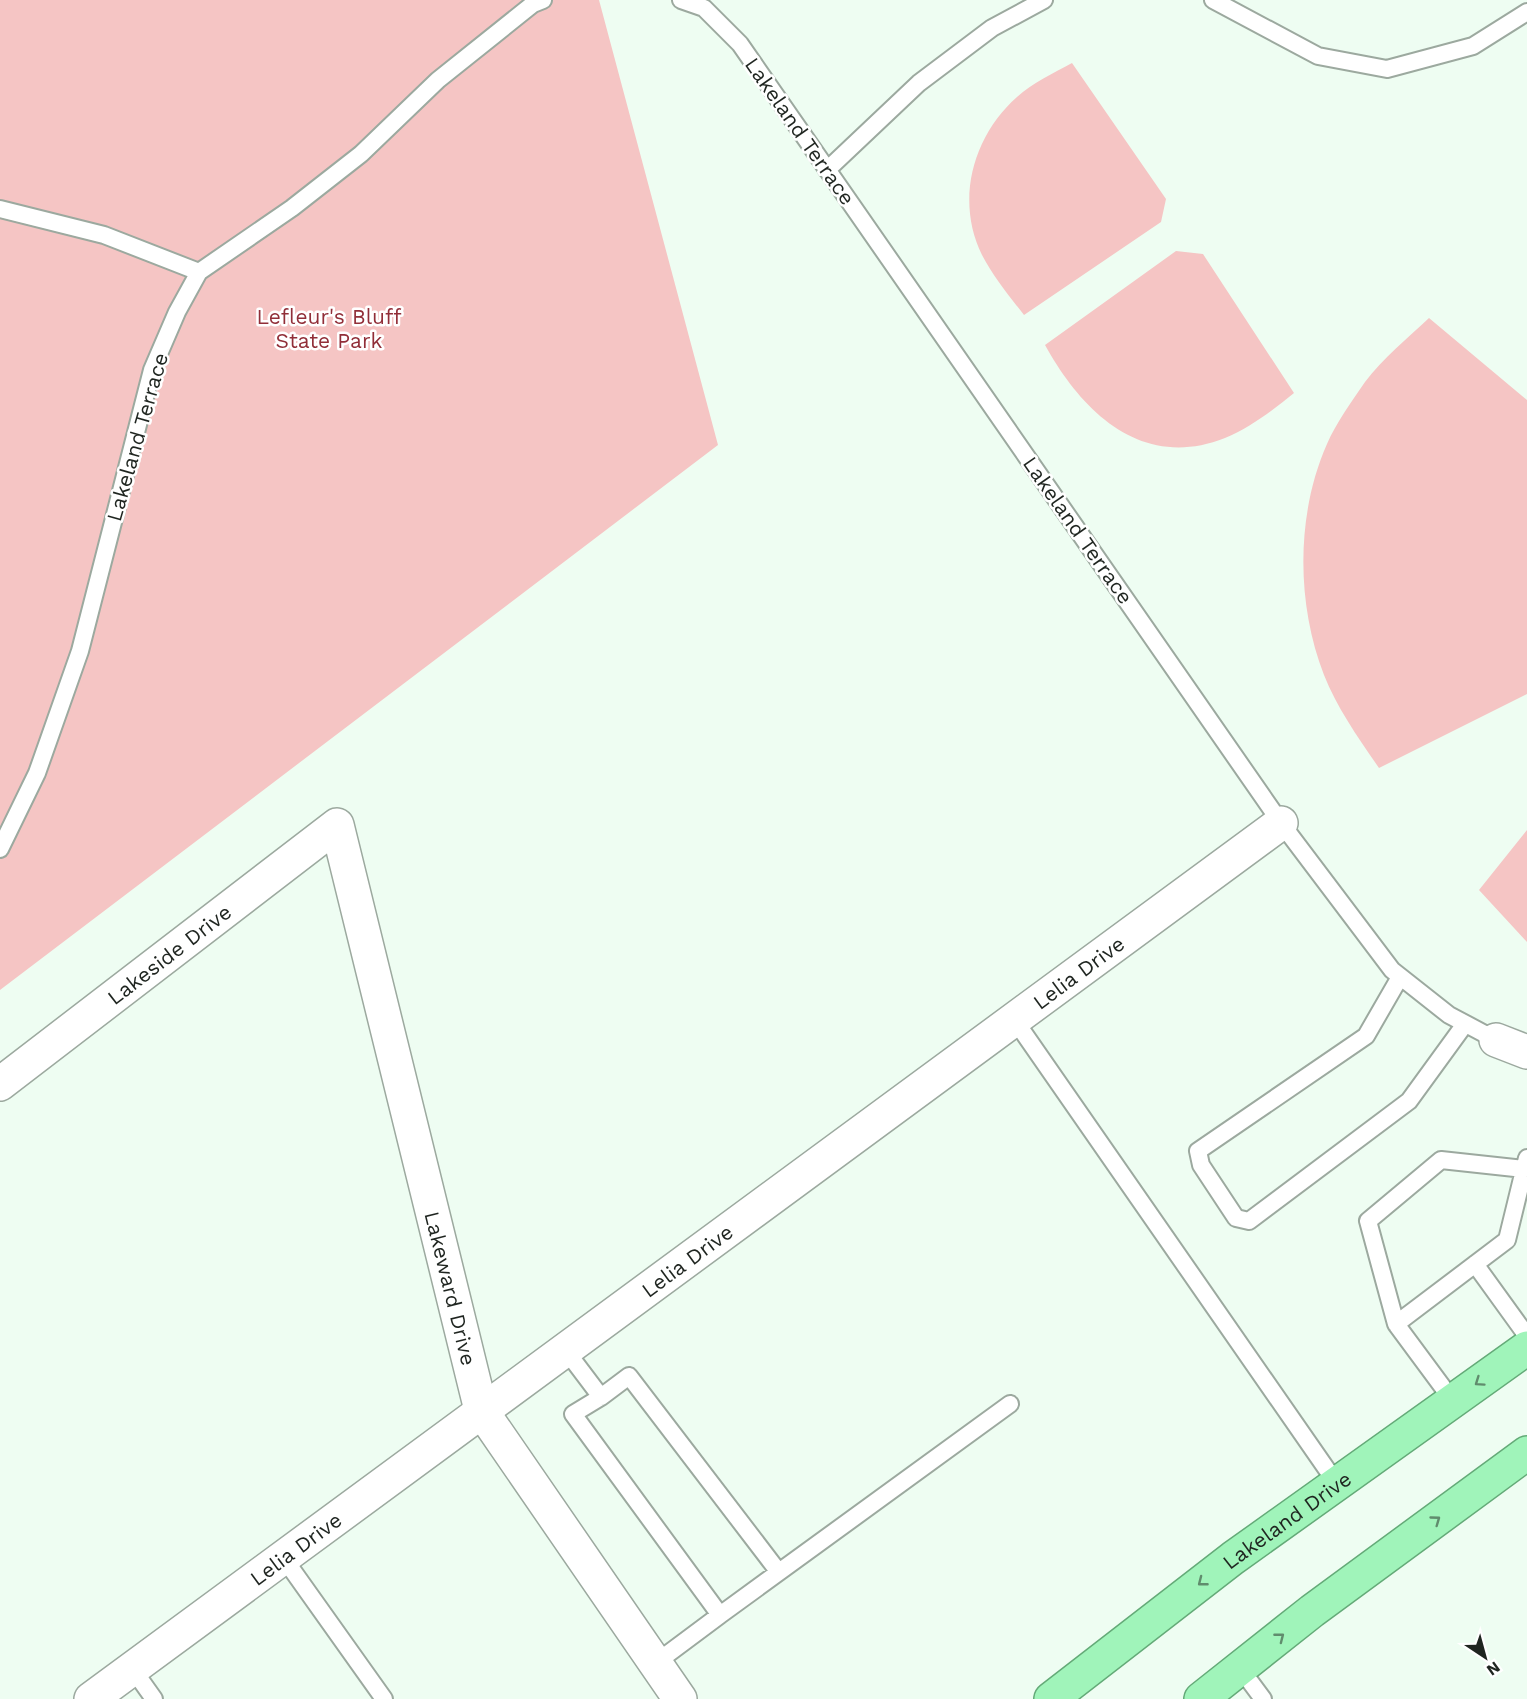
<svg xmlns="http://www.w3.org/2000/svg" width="1527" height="1699" font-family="'Work Sans',sans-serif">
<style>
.green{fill:#f5c5c4}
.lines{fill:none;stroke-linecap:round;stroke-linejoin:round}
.service-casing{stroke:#9ca99f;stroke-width:20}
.minor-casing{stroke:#9ca99f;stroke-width:36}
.trunk-casing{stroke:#64aa78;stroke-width:36}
.service{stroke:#fff;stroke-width:16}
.minor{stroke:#fff;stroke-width:33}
.trunk{stroke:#a0f4ba;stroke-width:33}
.oneway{stroke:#608c6d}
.labels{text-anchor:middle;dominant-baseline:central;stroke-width:5;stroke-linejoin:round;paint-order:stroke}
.street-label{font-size:21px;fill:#1f2520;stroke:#fff}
.park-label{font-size:21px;fill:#912e38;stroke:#fff}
</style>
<rect width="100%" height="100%" fill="#eefdf2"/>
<path class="green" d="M0 0H599L718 445 0 990Z
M1072 63 1166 199 1161 222 1024 315C1009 296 993 276 982 255 955 200 973 136 1017 97 1032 83 1054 73 1072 63Z
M1176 251 1203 254 1294 393C1273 410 1251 427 1225 438 1142 471 1082 412 1045 345Z
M1429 318 1527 400V694L1379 768C1359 739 1337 708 1324 675 1296 603 1296 514 1327 444 1336 423 1352 401 1365 382 1383 358 1408 338 1429 318Z
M1527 830V942L1479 890Z"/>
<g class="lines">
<defs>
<path id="service" d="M681 0 704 8 740 44 1281 823 1392 970 1449 1015 1496 1040
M1213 0 1318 56 1387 69 1473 46 1527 12
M827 170 919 83 992 28 1044 0
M0 209 104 235 199 272
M0 849 37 773 80 651 152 370 177 312 199 272 292 208 361 154 438 80 533 4 543 0
M1400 977 1366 1036 1198 1151 1201 1165 1236 1218 1249 1221 1409 1101 1465 1024
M1014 1019 1337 1484
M1475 1264 1527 1336
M1396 1324 1368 1221 1441 1160 1524 1169
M564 1348 601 1397 573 1414 720 1615 1010 1404
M601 1397 629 1376 778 1571
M1453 1401 1396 1324 1507 1240 1527 1158
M283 1557 384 1699
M657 1662 720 1615
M132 1668 154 1699
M1240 1668 1263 1699"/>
<g id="minor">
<path d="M1496 1040 1527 1052"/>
<path id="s1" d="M0 1084 337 825 481 1410 680 1699"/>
<path id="s2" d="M91 1699 1281 823"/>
</g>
<g id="trunk">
<path id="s3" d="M1051 1699 1233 1558 1527 1348"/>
<path d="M1201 1699 1312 1611 1527 1453"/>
</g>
</defs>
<use href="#service" class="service-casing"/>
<use href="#minor" class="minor-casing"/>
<use href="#trunk" class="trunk-casing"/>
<use href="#service" class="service"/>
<use href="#minor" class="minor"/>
<use href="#trunk" class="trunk"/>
</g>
<defs><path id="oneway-chevron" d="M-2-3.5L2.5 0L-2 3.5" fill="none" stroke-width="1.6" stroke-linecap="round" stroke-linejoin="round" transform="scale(1.5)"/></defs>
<g class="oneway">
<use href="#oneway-chevron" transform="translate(1479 1382) rotate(145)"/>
<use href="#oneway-chevron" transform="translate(1436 1520) rotate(-36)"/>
<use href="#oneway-chevron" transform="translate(1202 1582) rotate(142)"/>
<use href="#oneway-chevron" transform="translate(1280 1637) rotate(-38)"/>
</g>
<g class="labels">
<g class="street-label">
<text transform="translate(800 131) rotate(55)">Lakeland Terrace</text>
<text transform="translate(137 437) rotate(-74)">Lakeland Terrace</text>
<text transform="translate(1078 530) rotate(55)">Lakeland Terrace</text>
<text stroke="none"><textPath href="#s1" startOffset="213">Lakeside Drive</textPath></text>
<text stroke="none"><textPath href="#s2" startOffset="1226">Lelia Drive</textPath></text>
<text stroke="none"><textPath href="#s2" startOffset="740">Lelia Drive</textPath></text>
<text stroke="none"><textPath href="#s1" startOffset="902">Lakeward Drive</textPath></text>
<text stroke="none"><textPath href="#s3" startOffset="296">Lakeland Drive</textPath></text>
<text stroke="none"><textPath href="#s2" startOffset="254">Lelia Drive</textPath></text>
</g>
<g class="park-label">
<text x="329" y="316">Lefleur's Bluff<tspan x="329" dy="24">State Park</tspan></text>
</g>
</g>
<g transform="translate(1485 1657) rotate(144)" stroke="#ffffff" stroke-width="4.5" paint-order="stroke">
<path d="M0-4.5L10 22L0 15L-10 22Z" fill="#1f2520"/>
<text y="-9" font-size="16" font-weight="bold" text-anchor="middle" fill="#1f2520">N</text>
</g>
</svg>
